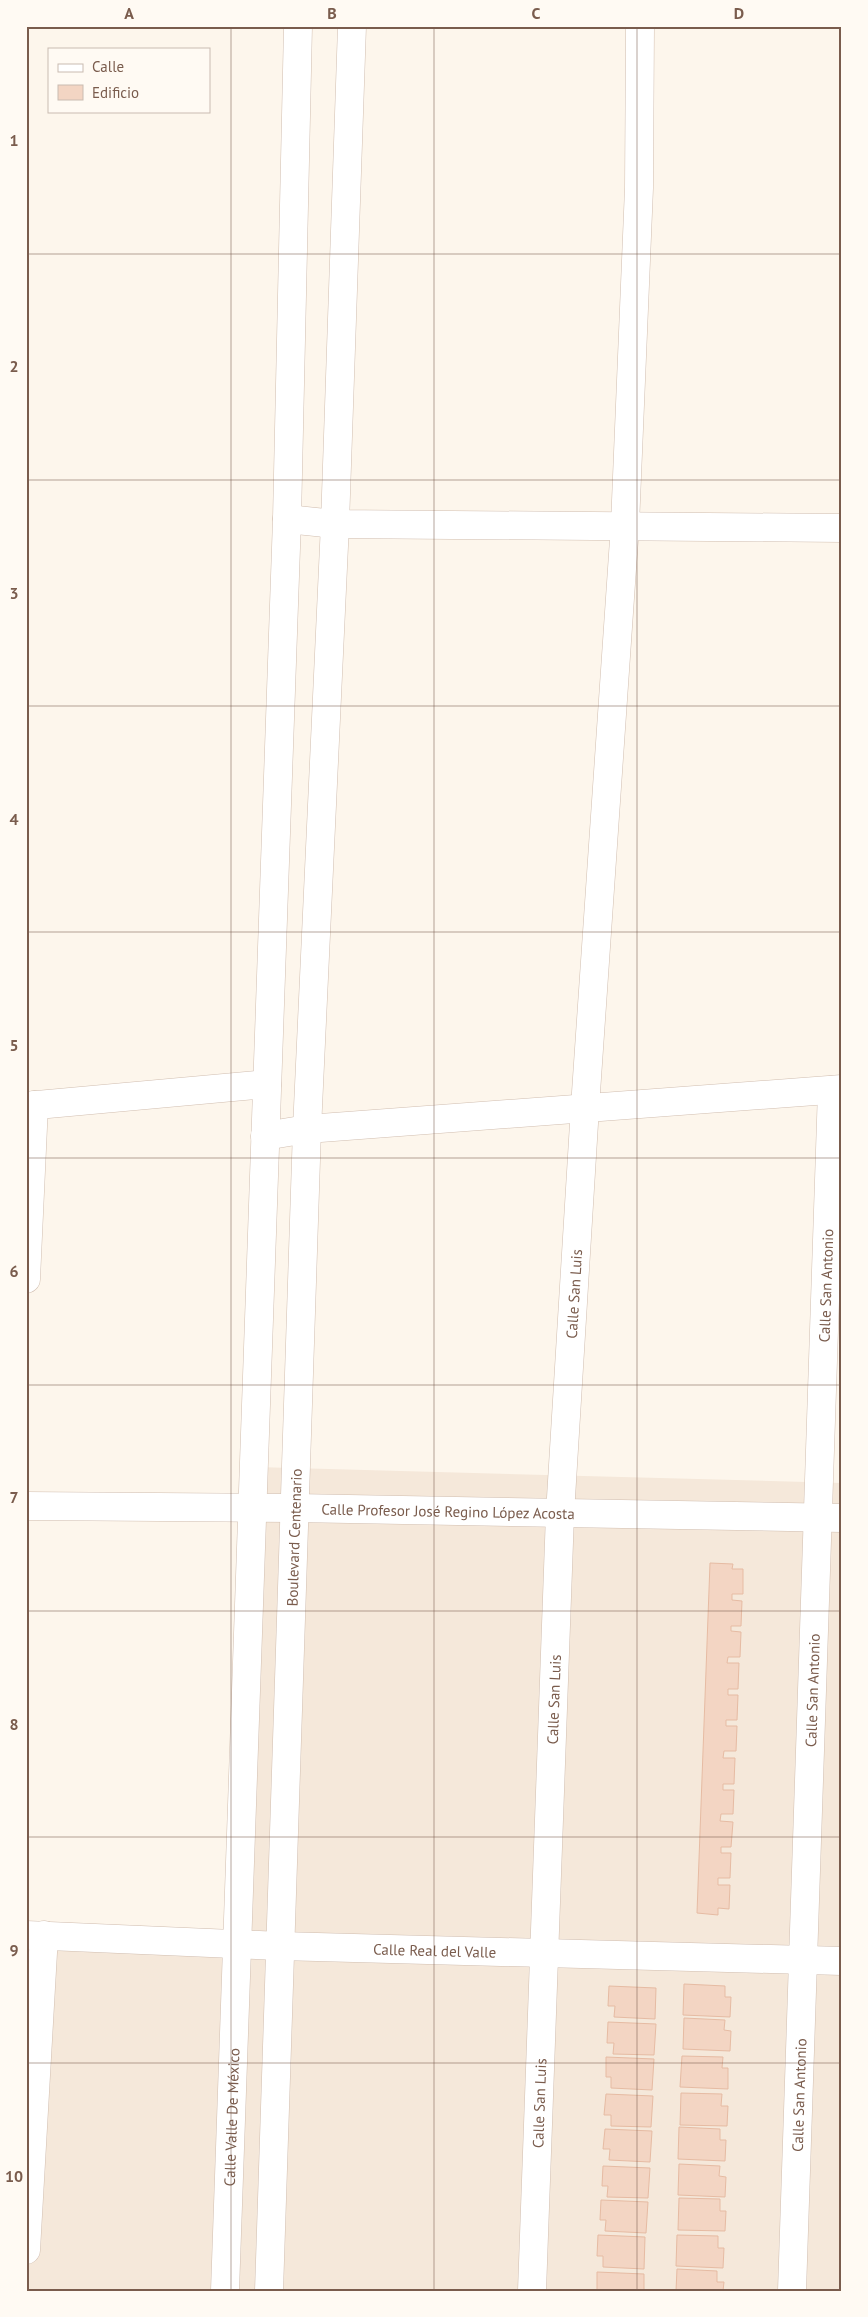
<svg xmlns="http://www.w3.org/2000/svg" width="868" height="2317" font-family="'PT Sans',sans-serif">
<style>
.residential{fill:#f5e8da}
.building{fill:#f3d5c3;stroke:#e6bba3}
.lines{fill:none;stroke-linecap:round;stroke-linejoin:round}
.minor-casing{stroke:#d1beb0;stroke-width:29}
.minor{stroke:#fff;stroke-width:28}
.grid{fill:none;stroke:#7a5c4d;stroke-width:1;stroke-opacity:0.55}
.labels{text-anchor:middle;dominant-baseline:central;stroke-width:4.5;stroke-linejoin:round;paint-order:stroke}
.street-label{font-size:15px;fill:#7a5c4d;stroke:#fffaf3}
.neatline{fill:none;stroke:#7a5c4d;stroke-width:2}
.grid-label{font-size:16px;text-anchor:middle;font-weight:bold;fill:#7a5c4d}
</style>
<rect width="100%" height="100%" fill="#fdf6ec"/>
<path class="residential" d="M256 1467 842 1483V2291H26V1921L241 1930Z"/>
<path class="building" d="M710 1563 733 1564 732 1569H743V1594H732V1600L742 1601 741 1626H731V1631L741 1632 740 1657H728L727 1663H739L738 1689H728V1695H738L737 1720H726V1726H737L736 1751H724L723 1758H735L734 1784H723V1790H734L733 1814H721L720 1821 733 1822 731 1847H721V1853H731L730 1878H718V1885H730L729 1909 718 1908V1915L697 1913Z
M684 1984 725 1986V1997H731L730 2017 683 2015Z
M609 1986 656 1988 655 2019 614 2017 615 2006H608Z
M684 2018 725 2020 724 2030 731 2031 730 2051 683 2049Z
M608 2022 656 2024 654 2055 613 2054 614 2043H607Z
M682 2056 723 2057 722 2068H728V2089L680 2087Z
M606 2057 654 2059 652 2090 611 2088V2077H606Z
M681 2093 722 2094 721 2106H728L727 2126 680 2125Z
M606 2094 653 2096 651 2127 611 2126V2115H604Z
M679 2127 720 2129V2140H726L725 2161 678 2159Z
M605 2129 652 2131 650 2162 609 2160 610 2149H603Z
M679 2164 720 2166 719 2176 726 2177 725 2197 678 2195Z
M603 2166 650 2168 648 2198 607 2197 608 2186H602Z
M679 2198 720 2199V2211H726L725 2231 678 2230Z
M601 2200 648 2202 646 2233 605 2231 606 2220H600Z
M598 2235 645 2237 644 2269 603 2267V2256H597Z
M677 2235 718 2236V2248H724L723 2268 676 2266Z
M677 2269 717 2271V2282H724L723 2291H676Z
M597 2272 644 2274V2291H597Z"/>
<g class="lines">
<defs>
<g id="minor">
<path d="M287 519 335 524 842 528"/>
<path d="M26 1106 267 1084"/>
<path d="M265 1136 307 1129 842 1089"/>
<path d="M26 1279 34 1105"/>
<path id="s1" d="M26 1506 295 1508 842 1518"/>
<path id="s2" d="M26 1935 280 1946 842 1961"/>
<path d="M26 2250 44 1935"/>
<path id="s3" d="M225 2291 287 519 298 26"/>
<path id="s4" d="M269 2291 307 1129 335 524 352 26"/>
<path id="s5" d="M532 2291 560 1514 585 1107 625 525 639 188 640 26"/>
<path id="s6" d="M792 2291 832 1090"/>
</g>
</defs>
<use href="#minor" class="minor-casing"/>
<use href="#minor" class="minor"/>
</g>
<path class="grid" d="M231 26V2291M434 26V2291M637 26V2291M26 254H842M26 480H842M26 706H842M26 932H842M26 1158H842M26 1385H842M26 1611H842M26 1837H842M26 2063H842"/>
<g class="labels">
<g class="street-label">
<text stroke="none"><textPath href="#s6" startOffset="1006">Calle San Antonio</textPath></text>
<text stroke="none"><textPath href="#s5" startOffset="998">Calle San Luis</textPath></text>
<text stroke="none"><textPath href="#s1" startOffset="422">Calle Profesor José Regino López Acosta</textPath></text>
<text stroke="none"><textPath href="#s4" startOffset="754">Boulevard Centenario</textPath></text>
<text stroke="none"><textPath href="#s6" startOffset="601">Calle San Antonio</textPath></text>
<text stroke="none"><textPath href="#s5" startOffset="592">Calle San Luis</textPath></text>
<text stroke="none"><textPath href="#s2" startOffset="409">Calle Real del Valle</textPath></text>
<text stroke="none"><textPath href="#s6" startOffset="196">Calle San Antonio</textPath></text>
<text stroke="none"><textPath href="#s5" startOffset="188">Calle San Luis</textPath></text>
<text stroke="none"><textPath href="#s3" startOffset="174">Calle Valle De México</textPath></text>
</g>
</g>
<rect width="868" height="2317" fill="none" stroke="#fffaf3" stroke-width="55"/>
<rect x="48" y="48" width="162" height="65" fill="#fffaf3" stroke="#cabbb1"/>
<rect x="58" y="64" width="25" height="8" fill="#ffffff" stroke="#cabbb1"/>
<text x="92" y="72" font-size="15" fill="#7a5c4d">Calle</text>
<rect x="58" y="85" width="25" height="15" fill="#f3d5c3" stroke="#cabbb1"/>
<text x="92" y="98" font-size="15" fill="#7a5c4d">Edificio</text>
<rect x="28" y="28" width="812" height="2262" class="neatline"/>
<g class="grid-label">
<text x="129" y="19">A</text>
<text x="332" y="19">B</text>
<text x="536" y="19">C</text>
<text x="739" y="19">D</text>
<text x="14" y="146">1</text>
<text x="14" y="372">2</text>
<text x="14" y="599">3</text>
<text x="14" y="825">4</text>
<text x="14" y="1051">5</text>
<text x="14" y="1277">6</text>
<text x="14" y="1503">7</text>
<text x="14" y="1730">8</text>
<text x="14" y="1956">9</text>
<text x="14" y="2182">10</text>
</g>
</svg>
